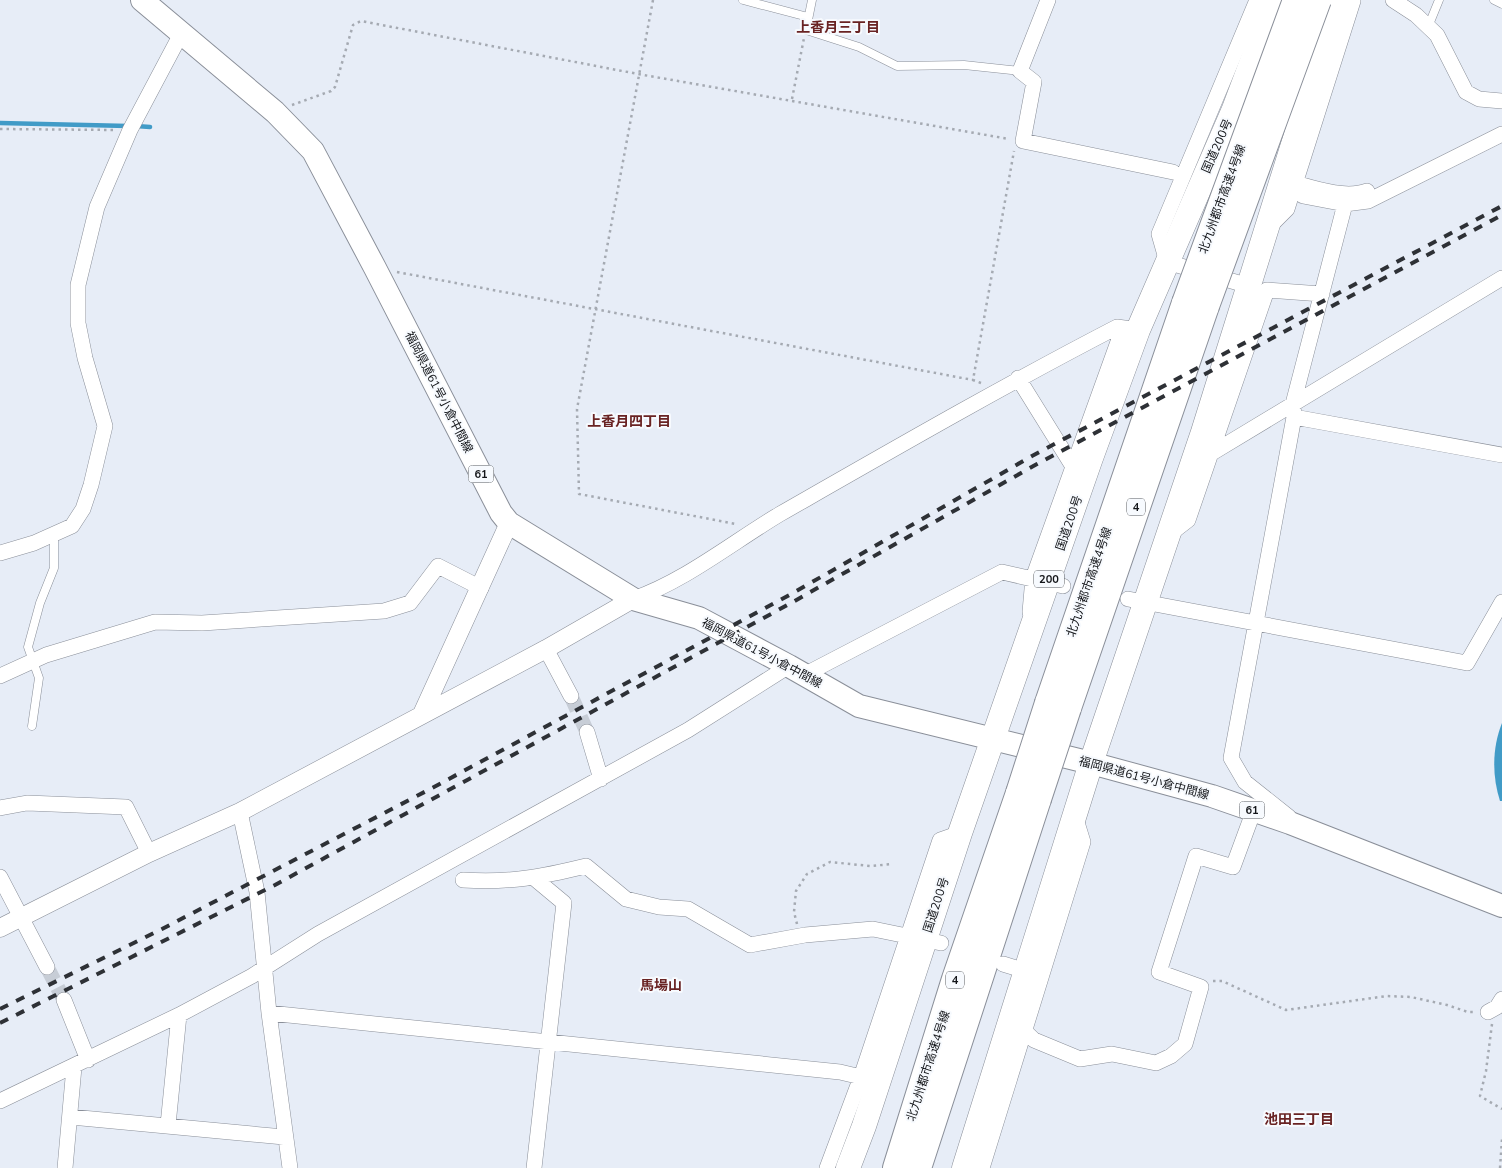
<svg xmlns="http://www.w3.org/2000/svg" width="1502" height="1168" font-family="'Nunito Sans','Noto Sans JP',sans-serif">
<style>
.water{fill:#419bc7}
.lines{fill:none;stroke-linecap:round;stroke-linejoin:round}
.stream{stroke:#419bc7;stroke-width:4.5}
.minor-tunnel{stroke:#c7cdd6;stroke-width:15;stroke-dasharray:15 8;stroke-linecap:butt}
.service-casing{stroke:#8a8f99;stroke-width:9}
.minor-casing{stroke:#8a8f99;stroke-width:16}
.tertiary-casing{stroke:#8a8f99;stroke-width:19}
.primary-casing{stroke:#8a8f99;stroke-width:24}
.trunk-casing{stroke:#8a8f99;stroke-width:25}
.motorway-casing{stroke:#8a8f99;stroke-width:28}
.path{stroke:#a5aab2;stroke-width:2.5;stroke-dasharray:2.5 4;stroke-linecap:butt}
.service{stroke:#fff;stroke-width:8}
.minor{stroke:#fff;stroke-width:15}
.tertiary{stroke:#fff;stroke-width:18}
.primary{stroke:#fff;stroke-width:22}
.trunk{stroke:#fff;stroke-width:24}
.motorway{stroke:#fff;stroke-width:26}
.rail{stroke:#2e3136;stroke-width:4;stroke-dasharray:9 9;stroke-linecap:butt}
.motorway-bridge-casing{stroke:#8a8f99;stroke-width:28;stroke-linecap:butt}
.motorway-bridge{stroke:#fff;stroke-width:26}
.labels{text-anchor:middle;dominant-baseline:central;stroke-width:4;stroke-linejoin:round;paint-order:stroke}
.shield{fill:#f7fafe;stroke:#575a5e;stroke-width:1}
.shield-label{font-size:11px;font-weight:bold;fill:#131519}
.street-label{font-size:12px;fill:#131519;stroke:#f7fafe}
.neighbourhood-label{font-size:14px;font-weight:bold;fill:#692323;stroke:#f7fafe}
</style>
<rect width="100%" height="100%" fill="#e7edf7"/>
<path class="water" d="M1502 723V801H1500C1492 776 1492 748 1502 723Z"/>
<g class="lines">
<path class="stream" d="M0 123 128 126
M136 126 150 127"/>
<path class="minor-tunnel" d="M571 696 587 732
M47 967 64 1000"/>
<defs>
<path id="service" d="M743 0 808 17
M812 0 806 30 859 47 897 66 964 65 1020 71
M1494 0 1502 4
M1428 27 1439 0
M32 726 39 678 28 647 40 603 54 568V535"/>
<path id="minor" d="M1048 0 1020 71 1034 82 1023 141 1173 172
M1393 0 1416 15 1437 35 1466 92 1479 99 1502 101
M1295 183C1316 189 1346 199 1367 191
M1303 196 1345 204 1368 201 1502 134
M1270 226 1287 209 1353 1
M1249 286 1167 262 1159 234 1257 0
M1018 378 1072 465
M1294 417 1502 455
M1212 453 1502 278
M1170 534 1188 520 1267 290 1322 294
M0 553 34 543 72 526 83 509 91 485 105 426 85 358 78 323V285L97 207 130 130 182 32
M633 599C685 581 733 542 780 514 892 450 1003 386 1117 327L1138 330
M1128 599 1467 663 1502 602
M1030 612 1033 578 1123 328
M546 649 571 696
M804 675 1002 572 1063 586
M0 676 46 655 155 622 202 623 384 611 410 603 438 566 481 588
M587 732 601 779
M0 808 27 803 126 807 149 853
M240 812 257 892 269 1013 290 1168
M1289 817 1245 782 1231 758 1294 417 1293 404 1345 204
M0 877 47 967
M534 878 564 903 534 1168
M463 880C510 883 541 877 586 866L626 899 659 907 688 909 750 945 805 935 873 929 941 943
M1003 964 1032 973
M64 1000 88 1060
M1488 1012 1497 1007 1502 999
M269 1013 840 1072 861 1077
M1010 1017 1034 1040 1080 1059 1112 1054 1156 1063 1171 1056 1185 1044 1201 987 1159 972 1196 856 1233 867 1254 810
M0 1101 179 1015 252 976 318 934 688 730 789 666
M71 1117 284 1137
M168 1125 179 1015
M65 1168 74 1067
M827 1168 861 1077 940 840 960 833
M982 1168 1083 842 1075 816"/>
<path id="tertiary" d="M422 714 509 523
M0 928 149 853 240 812 546 649 633 599"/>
<path id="primary" d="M142 0 275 112 313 151 375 268 501 513 509 523 633 599 699 618 789 666 859 706 1091 763 1212 796 1290 823 1502 906"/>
<path id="trunk" d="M848 1168 864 1126 960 833 1091 458 1138 330 1234 109 1275 0
M964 1168 1091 763 1203 432 1320 58 1342 0"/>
<path id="motorway" d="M1048 703 1185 303
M1068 708 1206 306
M896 1168 955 979 1019 793
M918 1168 1038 799"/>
</defs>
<use href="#service" class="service-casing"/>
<use href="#minor" class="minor-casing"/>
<use href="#tertiary" class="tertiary-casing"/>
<use href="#primary" class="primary-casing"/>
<use href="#trunk" class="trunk-casing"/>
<use href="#motorway" class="motorway-casing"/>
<path class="path" d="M653 0 577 409 579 494 736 524
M792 99 804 38
M292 105 331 91 335 87 353 25 361 21 638 74 1009 139
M0 129 116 130
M397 272 973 380
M981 383 973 380 1014 151
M797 924 794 912 796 891 807 874 830 862 870 866 893 864
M1213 981H1222L1286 1010 1387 996 1411 997 1447 1005 1468 1012H1475
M1492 1024 1486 1071 1480 1096 1502 1109
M1500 1168 1502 1139"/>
<use href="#service" class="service"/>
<use href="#minor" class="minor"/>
<use href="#tertiary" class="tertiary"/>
<use href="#primary" class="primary"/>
<use href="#trunk" class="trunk"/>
<use href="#motorway" class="motorway"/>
<path class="rail" d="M0 1009 162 929 434 787 793 593 1032 456 1502 206
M0 1023 275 885 791 603 1037 464 1502 215"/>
<defs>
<path id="motorway-bridge" d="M1185 303 1296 0
M1206 306 1318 0
M1019 793 1048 703
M1038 799 1068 708"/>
</defs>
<use href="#motorway-bridge" class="motorway-bridge-casing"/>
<use href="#motorway-bridge" class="motorway-bridge"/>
</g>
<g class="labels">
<g class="shield">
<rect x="468.5" y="465.5" width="25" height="17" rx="4"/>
<rect x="1127" y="498.5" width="18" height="17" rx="4"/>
<rect x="1034" y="570.5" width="30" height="17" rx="4"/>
<rect x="1239.5" y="801.5" width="25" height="17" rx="4"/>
<rect x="946" y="971.5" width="18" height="17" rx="4"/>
</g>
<g class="shield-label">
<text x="481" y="474">61</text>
<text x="1136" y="507">4</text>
<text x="1049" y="579">200</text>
<text x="1252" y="810">61</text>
<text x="955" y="980">4</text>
</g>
<g class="street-label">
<text transform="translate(1217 146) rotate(-66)">国道200号</text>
<text transform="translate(1222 199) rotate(-70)">北九州都市高速4号線</text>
<text transform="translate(439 392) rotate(63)">福岡県道61号小倉中間線</text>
<text transform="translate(1069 523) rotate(-71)">国道200号</text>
<text transform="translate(1089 582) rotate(-71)">北九州都市高速4号線</text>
<text transform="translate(762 653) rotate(28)">福岡県道61号小倉中間線</text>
<text transform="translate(1144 778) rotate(15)">福岡県道61号小倉中間線</text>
<text transform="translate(936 905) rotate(-72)">国道200号</text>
<text transform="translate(928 1066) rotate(-72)">北九州都市高速4号線</text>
</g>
<g class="neighbourhood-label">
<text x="838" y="27">上香月三丁目</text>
<text x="629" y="421">上香月四丁目</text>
<text x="661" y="985">馬場山</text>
<text x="1299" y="1119">池田三丁目</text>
</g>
</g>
</svg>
